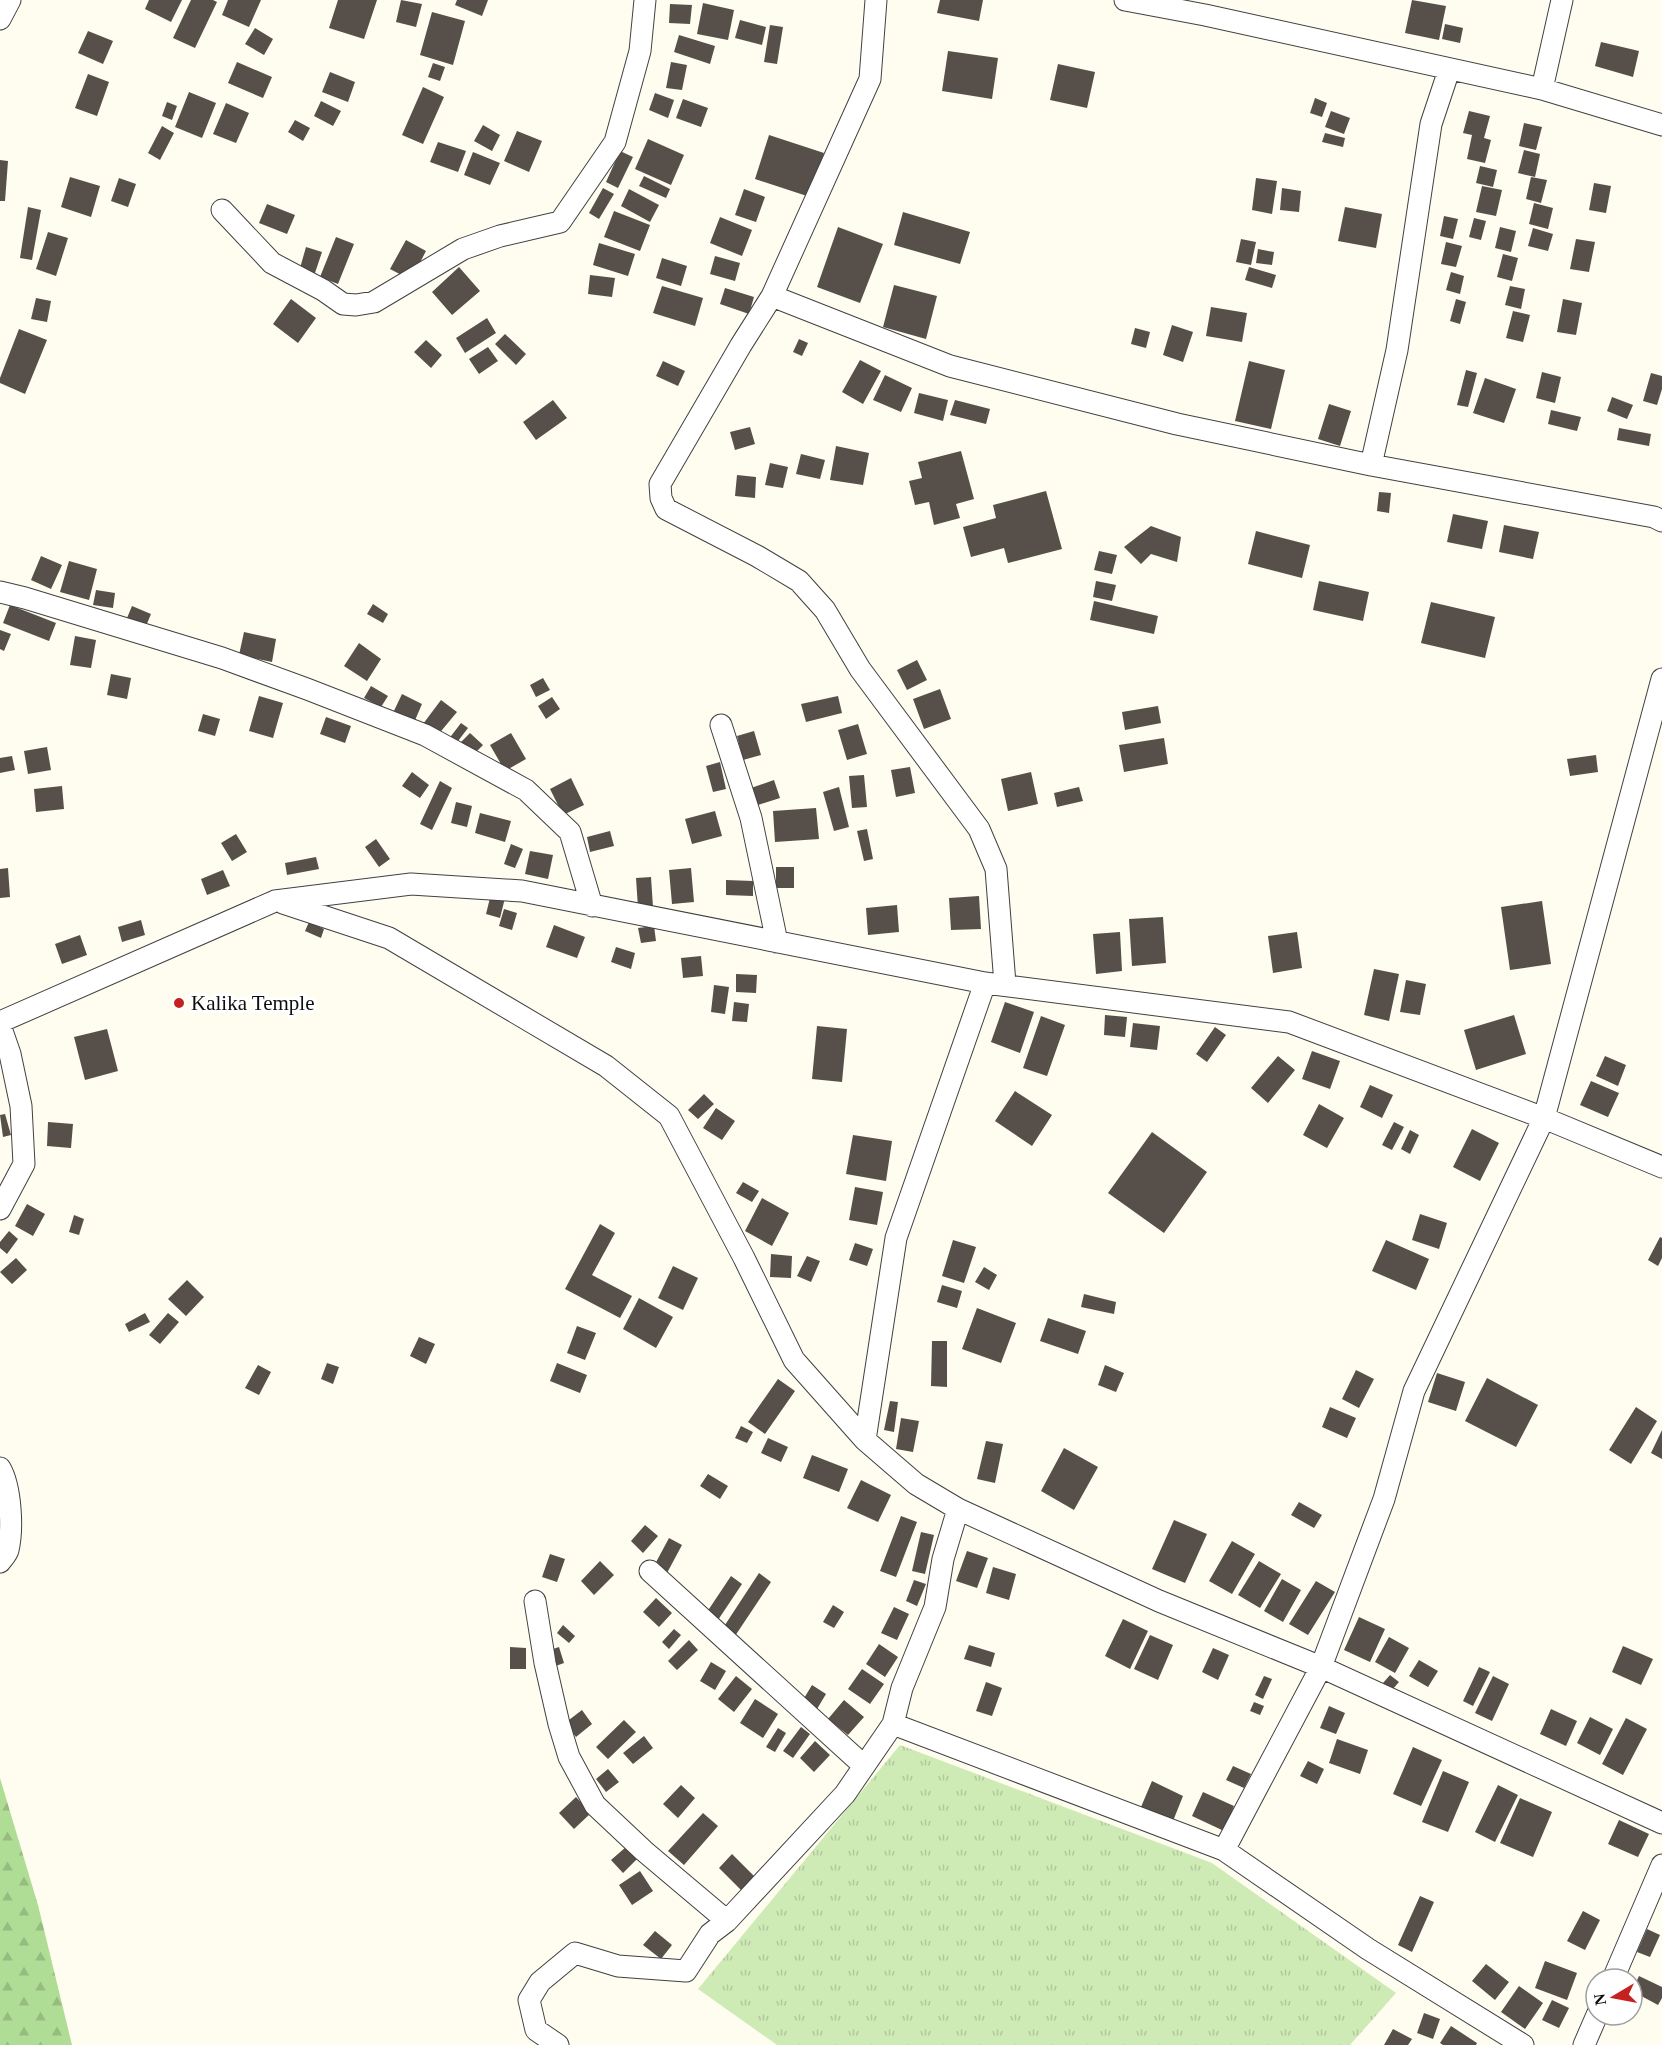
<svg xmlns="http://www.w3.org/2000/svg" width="1662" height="2045" font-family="Georgia,serif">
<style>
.grass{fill:url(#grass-tufts)}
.forest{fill:url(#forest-firs)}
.building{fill:#57504a}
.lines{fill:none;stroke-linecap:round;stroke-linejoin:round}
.street-casing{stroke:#414141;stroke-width:23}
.street{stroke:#fff;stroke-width:21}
.poi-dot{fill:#c5221f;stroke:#fff;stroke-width:2}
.labels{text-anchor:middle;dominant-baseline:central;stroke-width:6;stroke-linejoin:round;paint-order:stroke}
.poi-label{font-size:21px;fill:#0e0e0e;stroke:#fff;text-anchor:start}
</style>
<defs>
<pattern id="grass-tufts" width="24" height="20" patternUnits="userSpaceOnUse" patternTransform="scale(1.5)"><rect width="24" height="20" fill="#ceebb6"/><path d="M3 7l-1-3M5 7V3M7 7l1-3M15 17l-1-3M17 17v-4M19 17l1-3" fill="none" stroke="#b0c89b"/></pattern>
<pattern id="forest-firs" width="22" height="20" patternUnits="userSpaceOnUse" patternTransform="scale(1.5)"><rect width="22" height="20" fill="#b0dd95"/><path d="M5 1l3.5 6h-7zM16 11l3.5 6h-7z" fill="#96bc7f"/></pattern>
</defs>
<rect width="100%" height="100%" fill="#fffdef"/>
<path class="grass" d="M900 1745 1212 1863 1396 1993 1350 2045H777L698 1989Z"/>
<path class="forest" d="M0 1778 38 1905 72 2045H0Z"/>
<path class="building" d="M149 0H182L171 22 145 9Z
M191 0H213L217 2 195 48 173 38Z
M228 0H261L249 27 222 15Z
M338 0H377L364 39 329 28Z
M401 0 422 4 416 27 396 22Z
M457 0H488L482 16 455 5Z
M940 0H983L979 21 937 13Z
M1412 0 1446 6 1439 40 1405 33Z
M703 3 734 10 728 40 697 34Z
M670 4 692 5 690 24 669 23Z
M432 12 465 21 453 65 420 55Z
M740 20 766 27 762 45 735 38Z
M1445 24 1463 28 1460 43 1442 39Z
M770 25 783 27 777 64 764 62Z
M255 28 273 39 264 55 245 44Z
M88 31 113 41 103 64 78 53Z
M679 35 715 46 710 64 674 52Z
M1601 42 1639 51 1633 77 1595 66Z
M948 51 998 58 992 99 942 91Z
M237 62 272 77 263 98 228 83Z
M671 62 687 65 682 90 666 88Z
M433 63 445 67 440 81 428 77Z
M1058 64 1095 72 1087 108 1050 100Z
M330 72 355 82 348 102 322 92Z
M88 74 109 82 97 116 75 108Z
M423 87 444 97 423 144 402 135Z
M189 92 216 103 202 138 175 127Z
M655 93 674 100 668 118 649 110Z
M1315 98 1327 103 1322 117 1310 113Z
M683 99 708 108 701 127 676 118Z
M321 101 341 111 333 126 314 116Z
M167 102 177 106 172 120 162 116Z
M226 103 249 113 236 143 213 134Z
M1331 111 1350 118 1344 134 1325 127Z
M1469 111 1490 116 1484 138 1491 140 1485 163 1467 159 1472 135 1463 133Z
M295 120 310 128 303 141 288 132Z
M1524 123 1542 127 1536 150 1519 146Z
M483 125 500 135 492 151 474 141Z
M162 126 174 133 160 160 148 153Z
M517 131 542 141 529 172 504 161Z
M1325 133 1345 138 1343 147 1322 142Z
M769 135 824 153 810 197 755 179Z
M648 139 684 155 671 185 635 169Z
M438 142 466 151 458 172 430 162Z
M1524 150 1540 154 1535 177 1518 173Z
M620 151 633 157 618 188 606 182Z
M473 152 500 163 490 185 464 175Z
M0 160 8 161 5 201H0Z
M1480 166 1497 170 1493 187 1476 183Z
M644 176 670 189 666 198 639 186Z
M70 177 100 186 91 217 61 207Z
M1531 177 1547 180 1541 203 1526 199Z
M119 178 136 184 128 207 111 201Z
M1256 178 1277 181 1272 214 1252 210Z
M1594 183 1611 186 1606 213 1589 210Z
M1482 186 1502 190 1496 216 1476 212Z
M603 188 614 194 599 219 589 213Z
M1282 188 1301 191 1299 212 1280 210Z
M629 189 659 205 650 222 621 206Z
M744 189 765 197 756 222 735 215Z
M1534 203 1553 208 1548 229 1529 224Z
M267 204 295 215 287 234 259 223Z
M28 207 41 210 32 260 20 258Z
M1345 207 1382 214 1376 248 1338 241Z
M614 211 650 225 640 251 604 237Z
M903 212 970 232 960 264 894 245Z
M1444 216 1458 219 1453 239 1440 236Z
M720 217 752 230 742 256 710 243Z
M1474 218 1486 221 1481 240 1469 237Z
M838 227 883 244 860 303 817 287Z
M1500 227 1516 231 1511 252 1495 248Z
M1533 228 1553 234 1548 251 1528 246Z
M48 232 68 238 56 276 36 269Z
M336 237 354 244 338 284 320 277Z
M1241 239 1256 242 1251 265 1236 262Z
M1576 239 1595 242 1589 272 1570 269Z
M406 240 426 251 411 280 390 269Z
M1446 242 1462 246 1456 267 1441 264Z
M599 243 635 254 628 276 593 265Z
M306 247 322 252 315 273 300 268Z
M1258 249 1274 252 1272 265 1256 263Z
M1503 254 1518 258 1512 281 1497 277Z
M715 256 740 263 735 281 710 274Z
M662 258 687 266 681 286 656 278Z
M459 267 480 291 452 315 432 292Z
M1249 267 1276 275 1272 288 1245 280Z
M1451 272 1464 276 1460 294 1446 290Z
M590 275 615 278 612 297 588 294Z
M894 285 937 296 926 339 883 327Z
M662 286 703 298 695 326 653 313Z
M1510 286 1525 289 1521 309 1505 305Z
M725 288 754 297 749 314 720 304Z
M36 298 51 301 47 322 31 319Z
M291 299 316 318 298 343 273 324Z
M1456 299 1466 302 1460 324 1450 321Z
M1563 299 1582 303 1576 335 1557 332Z
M1211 307 1247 313 1242 342 1206 336Z
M1513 311 1530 315 1523 342 1506 338Z
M487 318 496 333 465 353 456 338Z
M1172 325 1193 332 1183 362 1163 355Z
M1135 328 1150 332 1146 348 1131 344Z
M19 329 47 340 25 394 0 383V378Z
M505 334 526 354 516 365 495 344Z
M799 339 808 343 802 356 793 352Z
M426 340 442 355 431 368 414 352Z
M488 347 498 361 479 374 469 359Z
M860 360 881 371 863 404 842 392Z
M663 361 685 371 678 386 656 376Z
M1249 361 1285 370 1271 429 1235 421Z
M1466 370 1477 373 1468 407 1457 405Z
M1542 372 1561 377 1555 403 1536 398Z
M1651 373 1662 376V389L1657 405 1643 401Z
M885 375 912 388 901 412 873 400Z
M1485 378 1516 389 1504 423 1473 413Z
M919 393 948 400 943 421 914 413Z
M1612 397 1633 405 1627 419 1607 411Z
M553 400 567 418 536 440 523 422Z
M955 400 990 409 986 424 950 415Z
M1329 404 1351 411 1340 446 1318 439Z
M1551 410 1581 417 1577 431 1548 424Z
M750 427 755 444 735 450 730 432Z
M1619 428 1651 434 1649 446 1617 440Z
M836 446 869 453 863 485 830 480Z
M961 451 974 499 956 504 960 518 934 525 929 502 915 505 909 481 922 478 918 462Z
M801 454 825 460 820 479 796 474Z
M770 463 788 467 783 488 765 485Z
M737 475 756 477 755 498 735 496Z
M1046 491 1062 549 1008 563 1004 548 971 557 963 527 996 518 993 505Z
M1379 492 1391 493 1389 513 1377 511Z
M1453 514 1488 521 1482 549 1447 542Z
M1504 525 1539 532 1533 559 1499 552Z
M1151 526 1181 537 1177 562 1151 554 1141 564 1124 547Z
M1256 531 1310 545 1302 578 1248 564Z
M1099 551 1117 555 1112 574 1094 570Z
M41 556 62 565 51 589 31 580Z
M69 561 97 569 89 600 60 592Z
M1096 581 1116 585 1112 601 1093 597Z
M1319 581 1369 592 1363 621 1313 610Z
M96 590 115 593 113 608 93 605Z
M1094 601 1158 616 1154 634 1090 620Z
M1431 602 1495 617 1485 658 1421 643Z
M373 604 388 614 383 623 367 614Z
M10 605 56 623 49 641 3 623Z
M132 606 151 614 146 626 127 618Z
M0 630 11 634 4 651 0 649Z
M244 632 276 639 272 662 239 655Z
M75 636 96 640 91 668 70 665Z
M359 643 381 659 367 681 344 666Z
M917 660 927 680 907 690 897 670Z
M111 674 131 678 127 699 107 695Z
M543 678 550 690 536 697 530 685Z
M371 686 388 696 381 707 364 698Z
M940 689 951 719 924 729 913 699Z
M402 694 422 704 413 725 392 715Z
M259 696 283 703 273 738 249 731Z
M838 696 842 713 806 722 801 704Z
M552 697 560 709 546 719 538 706Z
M441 700 457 712 437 736 423 724Z
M1158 706 1161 723 1125 730 1122 712Z
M203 714 220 719 215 736 198 731Z
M326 717 351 726 345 743 320 734Z
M461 723 468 728 455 745 448 740Z
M858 724 867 754 847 760 838 730Z
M754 731 761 755 743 760 737 736Z
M470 733 483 745 471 757 458 745Z
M511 733 526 759 505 771 490 745Z
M1164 738 1168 764 1124 772 1119 745Z
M47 747 51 770 28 774 24 751Z
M1596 755 1598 772 1570 776 1567 759Z
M12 756 15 770 0 773V758Z
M720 762 726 789 713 792 706 766Z
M910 767 915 793 896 797 891 770Z
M412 772 429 785 420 798 402 786Z
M1031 772 1038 804 1008 811 1001 779Z
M864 775 867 807 852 808 849 776Z
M571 778 584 805 563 815 550 789Z
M774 780 780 798 758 805 751 788Z
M440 781 452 788 432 830 420 824Z
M62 786 64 809 36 812 34 789Z
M839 787 849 827 834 831 823 792Z
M1079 787 1083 801 1057 807 1054 793Z
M456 802 472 806 467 827 451 823Z
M816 808 819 839 775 842 773 811Z
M715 811 722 836 692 844 685 819Z
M480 813 511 821 505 842 475 833Z
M867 829 873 859 864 861 857 831Z
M610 831 614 846 590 852 587 837Z
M236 834 247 852 232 861 221 843Z
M376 839 390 859 379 867 365 847Z
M511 844 523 849 515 868 504 864Z
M530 851 553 855 548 879 525 874Z
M316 857 319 869 287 875 285 863Z
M776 867H794V888H776Z
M8 868 10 897 0 898V869Z
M691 868 694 902 672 904 669 870Z
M223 870 230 886 207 895 201 879Z
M651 877 653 907 638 908 636 878Z
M726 880 753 881V896L726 895Z
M491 894 505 898 500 918 486 914Z
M979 896 981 929 951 930 949 898Z
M1542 901 1551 964 1510 970 1501 907Z
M897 905 899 932 868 935 866 908Z
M504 909 517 913 512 930 499 926Z
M1163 917 1166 963 1132 966 1129 919Z
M141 920 145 935 122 942 118 927Z
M309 922 324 929 321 938 305 931Z
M554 925 585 937 577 958 546 947Z
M654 926 656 941 641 943 638 928Z
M1120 932 1122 971 1096 974 1093 934Z
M1297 932 1302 968 1273 973 1268 936Z
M80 935 87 955 62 964 55 944Z
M616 947 635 953 631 969 611 962Z
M701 956 703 976 683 978 681 958Z
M1374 969 1399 974 1389 1021 1364 1015Z
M736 974 757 975 756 993 736 992Z
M1406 980 1426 984 1420 1015 1400 1012Z
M714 985 729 987 725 1014 711 1012Z
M734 1002 749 1004 747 1022 732 1021Z
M1005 1002 1034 1012 1020 1053 991 1042Z
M1105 1015 1127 1017 1125 1037 1104 1035Z
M1514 1015 1526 1054 1476 1070 1464 1030Z
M1041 1016 1065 1025 1047 1076 1023 1068Z
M1133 1023 1160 1026 1157 1050 1130 1047Z
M817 1026 847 1029 842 1082 812 1079Z
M1215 1027 1226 1035 1207 1062 1196 1054Z
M107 1029 118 1071 85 1080 74 1037Z
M1312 1051 1340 1061 1330 1089 1302 1079Z
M1278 1056 1295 1070 1268 1103 1251 1088Z
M1605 1056 1626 1065 1618 1086 1596 1076Z
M1591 1081 1619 1093 1608 1117 1580 1105Z
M1370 1085 1393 1095 1382 1118 1360 1107Z
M1015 1091 1052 1115 1032 1146 995 1121Z
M704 1094 714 1104 698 1119 688 1110Z
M1319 1104 1344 1118 1327 1148 1303 1135Z
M716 1108 735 1121 722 1140 703 1128Z
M5 1114 11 1135 3 1137 0 1115Z
M48 1122 73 1124 71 1148 47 1146Z
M1394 1122 1404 1127 1392 1150 1382 1145Z
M1472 1129 1499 1143 1480 1181 1453 1167Z
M1410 1130 1419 1135 1410 1154 1401 1149Z
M1152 1132 1207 1172 1164 1233 1108 1193Z
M853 1135 892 1141 886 1181 846 1174Z
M743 1182 759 1191 752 1202 736 1193Z
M855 1187 883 1192 877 1225 849 1220Z
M762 1198 789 1213 772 1246 745 1231Z
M27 1204 45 1214 33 1236 15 1226Z
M1420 1214 1447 1223 1439 1249 1412 1240Z
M74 1215 84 1219 79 1235 69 1232Z
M600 1224 615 1233 592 1275 632 1296 620 1318 565 1289Z
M9 1231 18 1239 7 1254 0 1248V1242Z
M1660 1237 1662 1238V1258L1658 1266 1648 1260Z
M953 1240 976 1247 964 1283 942 1276Z
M1386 1240 1429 1259 1416 1290 1372 1271Z
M855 1243 873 1249 867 1266 849 1260Z
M771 1254 792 1256 791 1278 770 1277Z
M807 1256 820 1261 811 1282 797 1276Z
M16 1258 27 1270 12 1284 0 1272Z
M673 1266 698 1278 683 1310 658 1298Z
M984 1267 997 1275 989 1290 975 1282Z
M187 1280 204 1297 186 1316 168 1299Z
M942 1285 962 1291 957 1308 937 1302Z
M1084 1294 1116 1302 1114 1314 1081 1307Z
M639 1298 673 1317 656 1348 623 1329Z
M977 1308 1016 1323 1001 1363 962 1349Z
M145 1313 150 1322 129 1332 125 1324Z
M168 1313 179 1322 160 1344 149 1335Z
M1048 1318 1086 1331 1078 1354 1040 1341Z
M577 1326 596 1333 585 1360 567 1353Z
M419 1337 435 1344 426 1364 410 1356Z
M932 1341H947V1387L931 1386Z
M327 1363 339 1367 333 1384 321 1379Z
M557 1363 587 1375 580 1393 550 1381Z
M258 1365 271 1372 259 1395 245 1388Z
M1105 1365 1124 1373 1116 1392 1098 1385Z
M1356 1370 1374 1379 1359 1408 1342 1399Z
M1437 1373 1465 1382 1456 1411 1428 1402Z
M1487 1378 1538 1405 1516 1447 1465 1421Z
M778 1379 795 1391 765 1434 748 1422Z
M890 1401 898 1402 894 1432 884 1430Z
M1330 1407 1356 1418 1347 1438 1322 1427Z
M1636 1407 1657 1421 1631 1464 1609 1450Z
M901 1418 919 1421 913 1452 896 1449Z
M741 1426 753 1432 747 1443 735 1438Z
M1662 1430V1459L1651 1453Z
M768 1438 788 1447 781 1462 761 1453Z
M986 1441 1003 1444 995 1483 977 1479Z
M1064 1448 1098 1467 1074 1510 1041 1491Z
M812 1455 848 1469 839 1492 803 1478Z
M708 1474 728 1486 720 1499 700 1486Z
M861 1480 891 1495 878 1522 847 1508Z
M1299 1502 1322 1515 1314 1528 1291 1515Z
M901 1516 917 1522 896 1577 880 1571Z
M1174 1520 1207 1534 1185 1583 1152 1569Z
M645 1525 658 1536 643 1553 631 1541Z
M921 1532 934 1535 925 1574 912 1571Z
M669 1538 682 1545 667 1573 654 1566Z
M1232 1541 1255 1554 1232 1594 1209 1581Z
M967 1551 988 1558 977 1588 956 1581Z
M550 1554 565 1559 557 1582 542 1577Z
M600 1561 614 1575 594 1595 581 1581Z
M1259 1561 1281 1574 1260 1608 1238 1595Z
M993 1567 1016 1574 1009 1600 986 1593Z
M759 1573 771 1582 735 1636 723 1628Z
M731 1576 742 1584 718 1620 707 1612Z
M1282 1579 1301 1590 1283 1622 1264 1611Z
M914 1580 926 1584 917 1606 906 1601Z
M1316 1581 1335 1592 1308 1635 1289 1624Z
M656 1598 672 1613 659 1627 643 1612Z
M833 1605 844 1612 834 1628 823 1622Z
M894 1607 909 1614 897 1640 881 1633Z
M1359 1617 1385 1629 1370 1662 1344 1650Z
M1123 1619 1148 1631 1130 1669 1105 1656Z
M563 1625 575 1636 569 1643 557 1633Z
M674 1629 681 1635 669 1649 662 1642Z
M1150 1635 1173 1645 1158 1680 1134 1669Z
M1389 1637 1409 1648 1395 1673 1375 1662Z
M689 1640 698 1650 677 1670 668 1661Z
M879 1644 898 1657 885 1677 866 1664Z
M969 1645 995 1653 991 1667 964 1659Z
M1623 1646 1653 1659 1641 1685 1612 1672Z
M510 1647 526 1648V1669H510Z
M559 1647 564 1663 553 1667 547 1651Z
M1213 1648 1229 1655 1218 1680 1202 1672Z
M1419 1660 1438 1671 1428 1687 1409 1676Z
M711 1662 726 1671 715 1690 700 1681Z
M1479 1667 1490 1672 1473 1706 1463 1701Z
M862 1669 884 1684 870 1704 848 1689Z
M1390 1675 1399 1682 1392 1690 1383 1683Z
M736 1676 752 1689 734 1712 718 1699Z
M1264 1676 1272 1679 1263 1699 1255 1695Z
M1493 1676 1509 1684 1492 1721 1475 1713Z
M986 1682 1002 1688 992 1716 976 1711Z
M812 1685 826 1694 817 1709 803 1700Z
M755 1699 778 1714 763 1738 740 1723Z
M844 1700 864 1717 848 1735 828 1719Z
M1254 1702 1264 1706 1260 1715 1250 1711Z
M1329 1706 1345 1713 1336 1734 1320 1728Z
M1551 1709 1577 1721 1566 1746 1540 1734Z
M582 1710 592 1724 576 1737 565 1723Z
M1590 1717 1613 1729 1600 1755 1577 1743Z
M1626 1718 1647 1729 1623 1775 1602 1764Z
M624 1720 636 1732 608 1759 596 1747Z
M801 1727 810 1734 793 1758 783 1751Z
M778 1728 786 1733 775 1752 766 1747Z
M644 1736 653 1748 633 1764 623 1753Z
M1337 1739 1368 1750 1360 1774 1329 1763Z
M815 1741 830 1755 814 1772 800 1758Z
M1413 1747 1442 1760 1421 1806 1393 1794Z
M1308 1761 1324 1769 1317 1784 1300 1776Z
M1233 1766 1251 1774 1244 1788 1226 1780Z
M608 1769 619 1782 606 1792 596 1779Z
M1443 1771 1469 1782 1448 1832 1422 1822Z
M1152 1781 1183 1796 1173 1821 1141 1807Z
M681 1785 695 1798 678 1818 663 1804Z
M1498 1785 1518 1795 1495 1842 1475 1832Z
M1203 1792 1234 1806 1224 1831 1192 1816Z
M576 1797 591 1813 574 1829 559 1813Z
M1520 1798 1552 1812 1533 1857 1500 1843Z
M703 1813 718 1826 684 1865 668 1851Z
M1619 1820 1649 1834 1638 1857 1608 1844Z
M626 1847 637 1859 623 1873 611 1860Z
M732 1854 754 1876 741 1890 719 1868Z
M640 1871 653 1891 632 1905 619 1885Z
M1420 1896 1434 1902 1412 1952 1398 1945Z
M1583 1911 1600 1920 1585 1950 1567 1941Z
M1647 1929 1660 1935 1650 1957 1637 1952Z
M655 1931 672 1945 661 1959 643 1945Z
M1545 1961 1577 1973 1567 2000 1535 1988Z
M1486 1964 1509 1982 1495 2000 1472 1981Z
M1639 1976 1662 1987V1998L1658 2005 1632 1991Z
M1519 1986 1543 2003 1525 2029 1501 2012Z
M1552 2000 1569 2008 1559 2028 1542 2020Z
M1424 2013 1440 2019 1433 2039 1417 2033Z
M1451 2026 1477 2043 1476 2045H1443L1440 2043Z
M1393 2029 1412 2039 1408 2045H1384Z"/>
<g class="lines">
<defs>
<path id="street" d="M876 0 870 79 772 296 950 366 1177 424 1371 465 1654 517 1662 521
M1125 0 1205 15 1542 89 1662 125
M0 19 10 0
M1542 89 1562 0
M222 210 272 263 323 290 343 304 356 305 374 302 463 249 500 236 560 222 615 142 640 51 645 0
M772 296 741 345 660 484 661 498 666 509 757 556 799 581 825 610 860 669 979 829 996 869 1005 984
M1371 465 1397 350 1431 124 1449 70
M0 592 25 598 222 658 307 689 425 735 526 790 570 832 592 906
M721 725 751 818 777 942
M283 903 389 938 606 1066 669 1116 744 1258 794 1360 865 1440 916 1484 958 1509 1159 1601 1321 1667 1662 1823
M0 1022 275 901 411 884 522 891 985 983 1289 1022 1544 1118 1662 1167
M0 1025 10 1054 21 1106 24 1164 0 1209
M865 1440 896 1238 985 983
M0 1468C11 1487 13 1529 8 1550 7 1554 3 1558 0 1562
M650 1571 863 1765
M535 1601 545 1663 559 1724 569 1757 595 1805 644 1851 727 1921
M893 1724 1224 1850 1368 1949 1523 2045
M1224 1850 1321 1667 1384 1499 1414 1391 1544 1118 1662 679
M1613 1979 1662 1865
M558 2045 536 2030 529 2000 540 1982 575 1953 618 1966 686 1971 710 1934 727 1921 845 1794 893 1724 902 1688 935 1607 943 1559 958 1509
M1584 2045 1597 2015"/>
</defs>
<use href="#street" class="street-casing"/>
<use href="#street" class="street"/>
</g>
<circle class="poi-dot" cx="179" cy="1003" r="6"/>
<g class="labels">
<g class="poi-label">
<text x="191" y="1003">Kalika Temple</text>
</g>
</g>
<g transform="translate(1614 1997) rotate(260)"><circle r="28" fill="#ffffff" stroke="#9f9f9f" stroke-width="1.5"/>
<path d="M0-4.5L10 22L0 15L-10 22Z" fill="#c5221f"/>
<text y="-9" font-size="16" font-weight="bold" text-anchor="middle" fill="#0e0e0e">N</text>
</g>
</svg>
